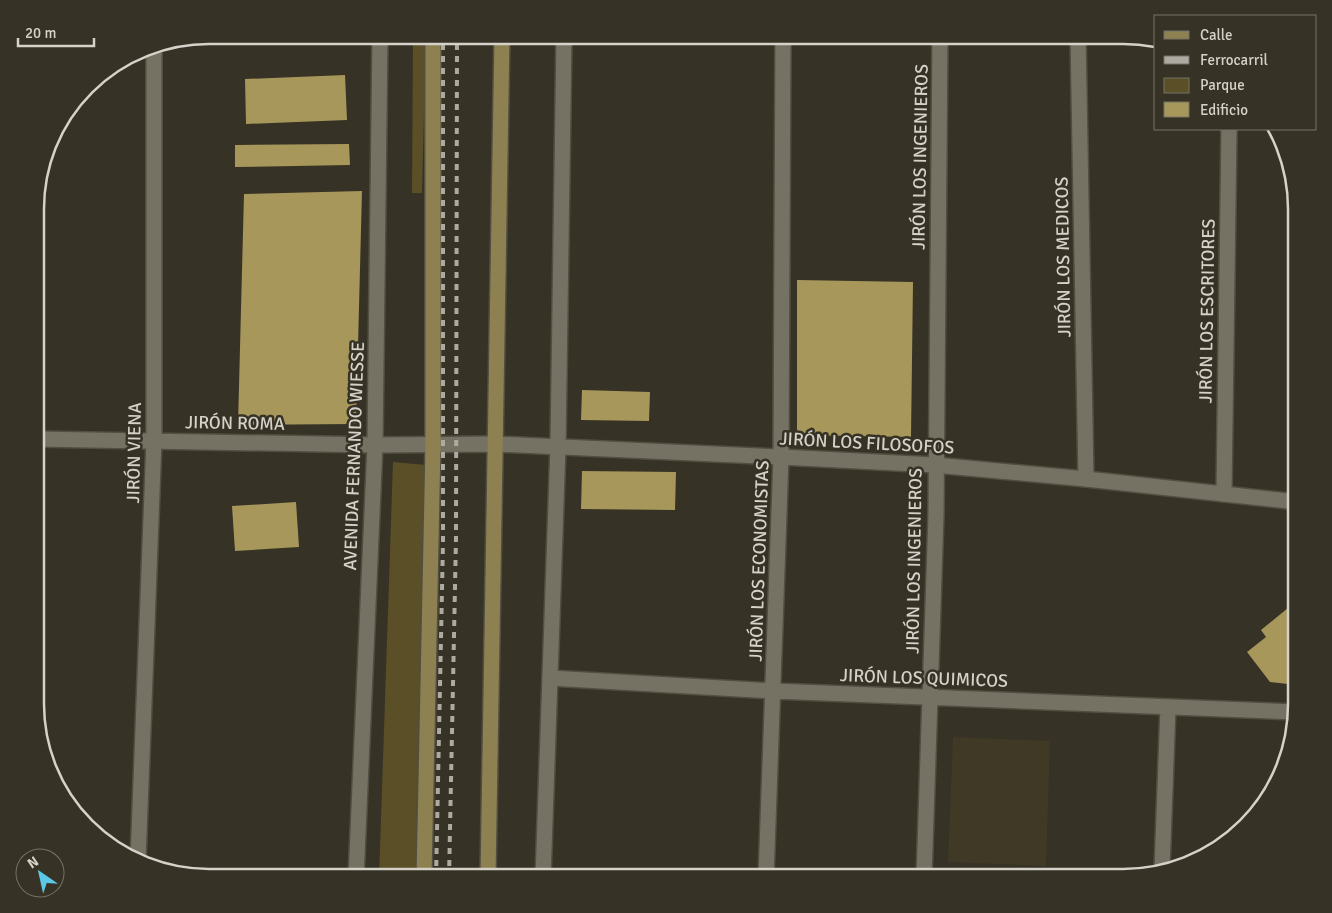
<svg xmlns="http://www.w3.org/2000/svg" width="1332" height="913" font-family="Signika,sans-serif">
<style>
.built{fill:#3f3925}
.green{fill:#5a4f27}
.building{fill:#a7975a}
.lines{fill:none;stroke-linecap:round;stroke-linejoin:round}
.street-casing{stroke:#514e42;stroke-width:18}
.secondary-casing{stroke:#514e42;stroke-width:18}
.primary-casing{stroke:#514e42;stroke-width:18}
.street{stroke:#767263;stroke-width:15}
.secondary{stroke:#767263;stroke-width:15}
.primary{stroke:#8d8151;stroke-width:15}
.rail{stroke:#aeaaa1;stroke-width:4;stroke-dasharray:6 6;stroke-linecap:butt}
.labels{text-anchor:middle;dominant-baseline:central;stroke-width:5;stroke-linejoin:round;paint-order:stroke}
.street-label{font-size:18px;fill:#d5d2ca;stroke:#363225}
.rim{fill:none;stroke:#d5d2ca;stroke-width:2.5}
</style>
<rect width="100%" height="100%" fill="#363225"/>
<path class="built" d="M953 737 1050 741 1046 866 948 862Z"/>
<path class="green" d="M413 35H426L422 193H412Z
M393 462 426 465 421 878H379Z"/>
<path class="building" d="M345 75 347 120 246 124 245 79Z
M349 144 350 165 235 167V145Z
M362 191 356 424 238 425 244 194Z
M797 280 913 282 911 437 797 435Z
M582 390 650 392 649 421 581 420Z
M582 471 676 472 675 510 581 509Z
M296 502 299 547 235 551 232 506Z
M1294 603 1297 605V685L1270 682 1247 652 1266 637 1261 630Z"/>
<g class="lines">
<defs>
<path id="street" d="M1078 35 1086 479
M1119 35 1135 36
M1224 494 1229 129
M550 678 774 691 1297 712
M138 861 154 440V46
M1162 869 1168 707
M766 878 781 457 783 35
M924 878 936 514 940 35H945"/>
<path id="secondary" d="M36 439 375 445 495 444 781 457 935 465 1086 479 1297 502
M356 878 375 445 380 35
M543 878 558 446 564 35"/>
<path id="primary" d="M424 878 433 445V35
M488 878 502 35"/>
</defs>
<use href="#street" class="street-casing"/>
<use href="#secondary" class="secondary-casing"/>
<use href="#primary" class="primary-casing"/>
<use href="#street" class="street"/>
<use href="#secondary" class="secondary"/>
<use href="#primary" class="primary"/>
<path class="rail" d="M436 878 443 542V35
M449 878 456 538 457 35"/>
</g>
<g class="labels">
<g class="street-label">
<text transform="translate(920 157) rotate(-89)">JIRÓN LOS INGENIEROS</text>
<text transform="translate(1063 257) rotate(-91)">JIRÓN LOS MEDICOS</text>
<text transform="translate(1207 311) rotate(-89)">JIRÓN LOS ESCRITORES</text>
<text transform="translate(235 423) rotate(1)">JIRÓN ROMA</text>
<text transform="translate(867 443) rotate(3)">JIRÓN LOS FILOSOFOS</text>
<text transform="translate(134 453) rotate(-89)">JIRÓN VIENA</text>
<text transform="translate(354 456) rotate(-88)">AVENIDA FERNANDO WIESSE</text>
<text transform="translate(759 561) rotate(-88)">JIRÓN LOS ECONOMISTAS</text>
<text transform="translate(914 561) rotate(-89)">JIRÓN LOS INGENIEROS</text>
<text transform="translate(924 678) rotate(2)">JIRÓN LOS QUIMICOS</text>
</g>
</g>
<path d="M0 0H1332V913H0ZM209 44H1123A165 165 0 0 1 1288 209V704A165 165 0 0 1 1123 869H209A165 165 0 0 1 44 704V209A165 165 0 0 1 209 44Z" fill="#363225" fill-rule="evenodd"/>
<path class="rim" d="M209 44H1123A165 165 0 0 1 1288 209V704A165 165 0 0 1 1123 869H209A165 165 0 0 1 44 704V209A165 165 0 0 1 209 44Z"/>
<rect x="1154" y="15" width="162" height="115" fill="#363225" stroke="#767267"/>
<rect x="1164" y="31" width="25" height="8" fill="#8d8151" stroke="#767267"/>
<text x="1200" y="40" font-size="15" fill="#d5d2ca">Calle</text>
<rect x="1164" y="56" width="25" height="8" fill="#aeaaa1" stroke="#767267"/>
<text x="1200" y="65" font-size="15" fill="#d5d2ca">Ferrocarril</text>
<rect x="1164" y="78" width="25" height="15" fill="#5a4f27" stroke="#767267"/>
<text x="1200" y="90" font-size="15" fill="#d5d2ca">Parque</text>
<rect x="1164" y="102" width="25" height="15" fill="#a7975a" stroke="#767267"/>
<text x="1200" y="115" font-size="15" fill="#d5d2ca">Edificio</text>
<g transform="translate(40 873) rotate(326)"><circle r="24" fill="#363225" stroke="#767267"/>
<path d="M0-4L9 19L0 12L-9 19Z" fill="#5ac8e6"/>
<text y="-8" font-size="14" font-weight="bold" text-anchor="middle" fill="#d5d2ca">N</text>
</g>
<path d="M18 38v8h76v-8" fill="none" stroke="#d5d2ca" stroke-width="2.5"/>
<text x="25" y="38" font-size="15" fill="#d5d2ca" stroke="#363225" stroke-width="4" paint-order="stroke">20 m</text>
</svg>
